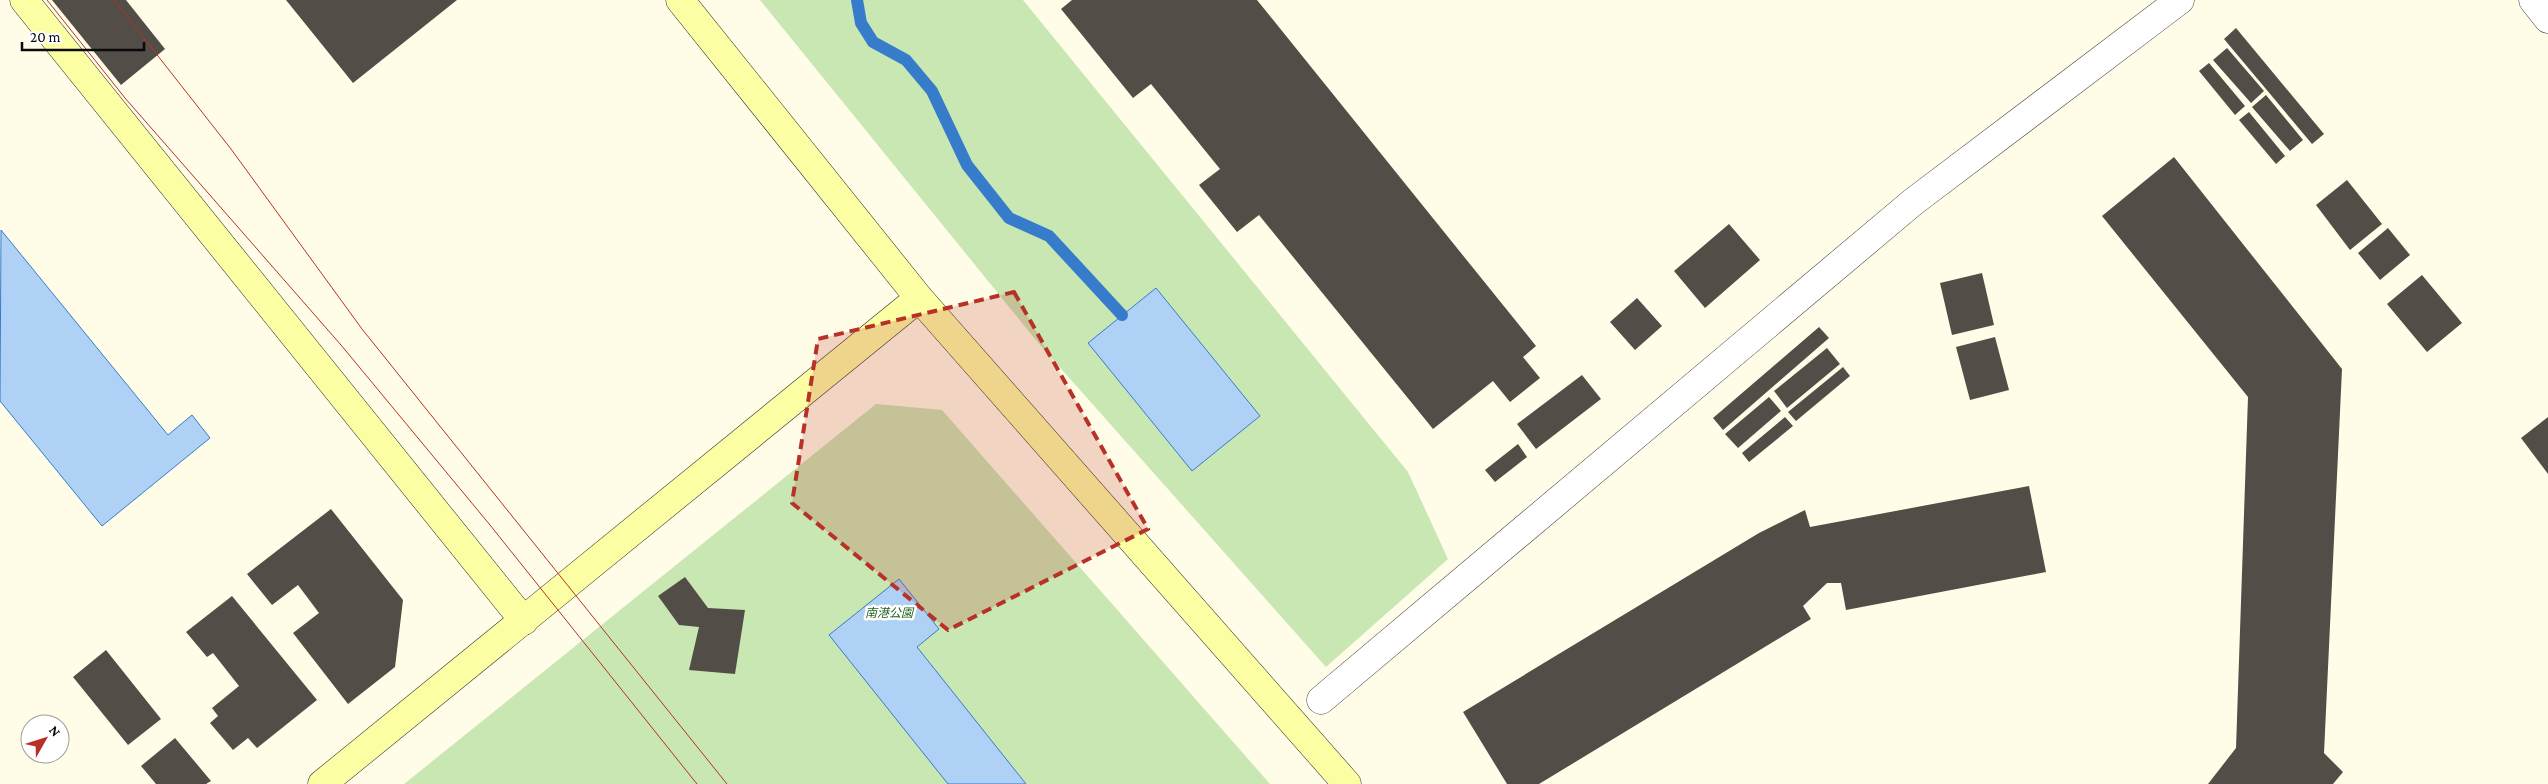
<svg xmlns="http://www.w3.org/2000/svg" width="2548" height="784" font-family="'Crimson Pro','Noto Sans JP',serif">
<style>
.green{fill:#c8e7b3}
.water{fill:#aed1f5;stroke:#367cca}
.lines{fill:none;stroke-linecap:round;stroke-linejoin:round}
.stream{stroke:#367cca;stroke-width:12}
.building{fill:#534d47}
.street-casing{stroke:#3d3d3d;stroke-width:29}
.secondary-casing{stroke:#2c2c2c;stroke-width:29}
.street{stroke:#fff;stroke-width:28}
.secondary{stroke:#fcfea4;stroke-width:28}
.tram{stroke:#b73126;stroke-width:1}
.marked{fill:#b73126;fill-opacity:0.2;stroke:#b73126;stroke-width:4;stroke-dasharray:10 6;stroke-linejoin:round}
.labels{text-anchor:middle;dominant-baseline:central;stroke-width:5;stroke-linejoin:round;paint-order:stroke}
.park-label{font-size:12px;font-style:italic;fill:#22601d;stroke:#fff}
</style>
<rect width="100%" height="100%" fill="#fffde8"/>
<path class="green" d="M760 0H1023L1408 472 1448 559 1326 667 1040 345Z
M876 404 942 410 1270 784H404Z"/>
<path class="water" d="M1 230 168 435 192 415 210 438 102 526 0 401Z
M1156 288 1260 416 1192 471 1088 343Z
M899 579 939 629 917 647 1026 784H948L829 635Z"/>
<g class="lines">
<path class="stream" d="M857 0 861 23 873 42 906 60 932 91 967 165 1009 218 1049 236 1122 315"/>
</g>
<path class="building" d="M52 0H126L165 49 121 85Z
M286 0H457L353 83Z
M1072 0H1257L1536 346 1523 357 1540 378 1510 402 1493 381 1433 429 1259 215 1237 232 1199 185 1220 169 1151 84 1133 98 1061 9Z
M2236 28 2324 134 2312 144 2224 39Z
M2227 48 2264 91 2251 103 2213 60Z
M2209 63 2245 106 2235 115 2199 71Z
M2266 95 2303 140 2290 151 2252 107Z
M2249 112 2285 156 2276 164 2239 120Z
M2174 157 2342 369 2324 753 2343 772 2333 784H2208L2236 748 2248 397 2102 216Z
M2347 180 2382 224 2350 250 2316 205Z
M1729 224 1760 260 1705 308 1674 271Z
M2388 228 2410 255 2380 280 2358 253Z
M1982 273 1994 325 1952 335 1940 283Z
M2422 275 2462 323 2427 352 2387 304Z
M1637 298 1662 326 1635 350 1610 322Z
M1819 327 1829 338 1723 430 1713 418Z
M1995 337 2009 390 1970 400 1956 347Z
M1827 348 1840 364 1787 408 1774 391Z
M1843 367 1850 376 1796 421 1788 412Z
M1582 375 1601 399 1536 449 1517 424Z
M1769 397 1781 411 1738 448 1725 434Z
M1785 417 1793 426 1749 462 1742 453Z
M2548 417V474L2521 438Z
M1518 444 1527 457 1495 482 1485 470Z
M2029 486 2046 572 1846 610 1841 583H1827L1803 606 1811 619 1539 784H1507L1463 712 1759 533 1805 510 1810 527Z
M331 509 403 600 395 667 348 704 293 633 319 613 298 585 272 605 247 574Z
M685 577 708 608 745 610 735 674 689 670 699 627 679 625 658 596Z
M232 596 317 700 257 748 248 738 233 750 210 723 218 716 212 708 239 686 213 653 207 657 186 632Z
M106 650 161 719 128 745 73 677Z
M175 738 211 781 206 784H156L141 766Z"/>
<g class="lines">
<defs>
<path id="street" d="M2533 0 2548 19
M1321 700 1913 202 2180 0"/>
<path id="secondary" d="M24 0 524 621
M680 0 919 298 1347 784
M322 784 919 298"/>
</defs>
<use href="#street" class="street-casing"/>
<use href="#secondary" class="secondary-casing"/>
<use href="#street" class="street"/>
<use href="#secondary" class="secondary"/>
<path class="tram" d="M47 0 125 98 341 345 490 525 697 784
M114 0 231 149 362 329 727 784"/>
</g>
<path class="marked" d="M1014 292 1148 529 948 630 792 503 818 339Z"/>
<g class="labels">
<g class="park-label">
<text x="889" y="613">南港公園</text>
</g>
</g>
<g transform="translate(45 739) rotate(51)"><circle r="24" fill="#ffffff" stroke="#9d9d9d"/>
<path d="M0-4L9 19L0 12L-9 19Z" fill="#b73126"/>
<text y="-8" font-size="14" font-weight="bold" text-anchor="middle" fill="#0a0a0a">N</text>
</g>
<path d="M22 42v8h122v-8" fill="none" stroke="#0a0a0a" stroke-width="2.5"/>
<text x="30" y="42" font-size="15" fill="#0a0a0a" stroke="#ffffff" stroke-width="4" paint-order="stroke">20 m</text>
</svg>
